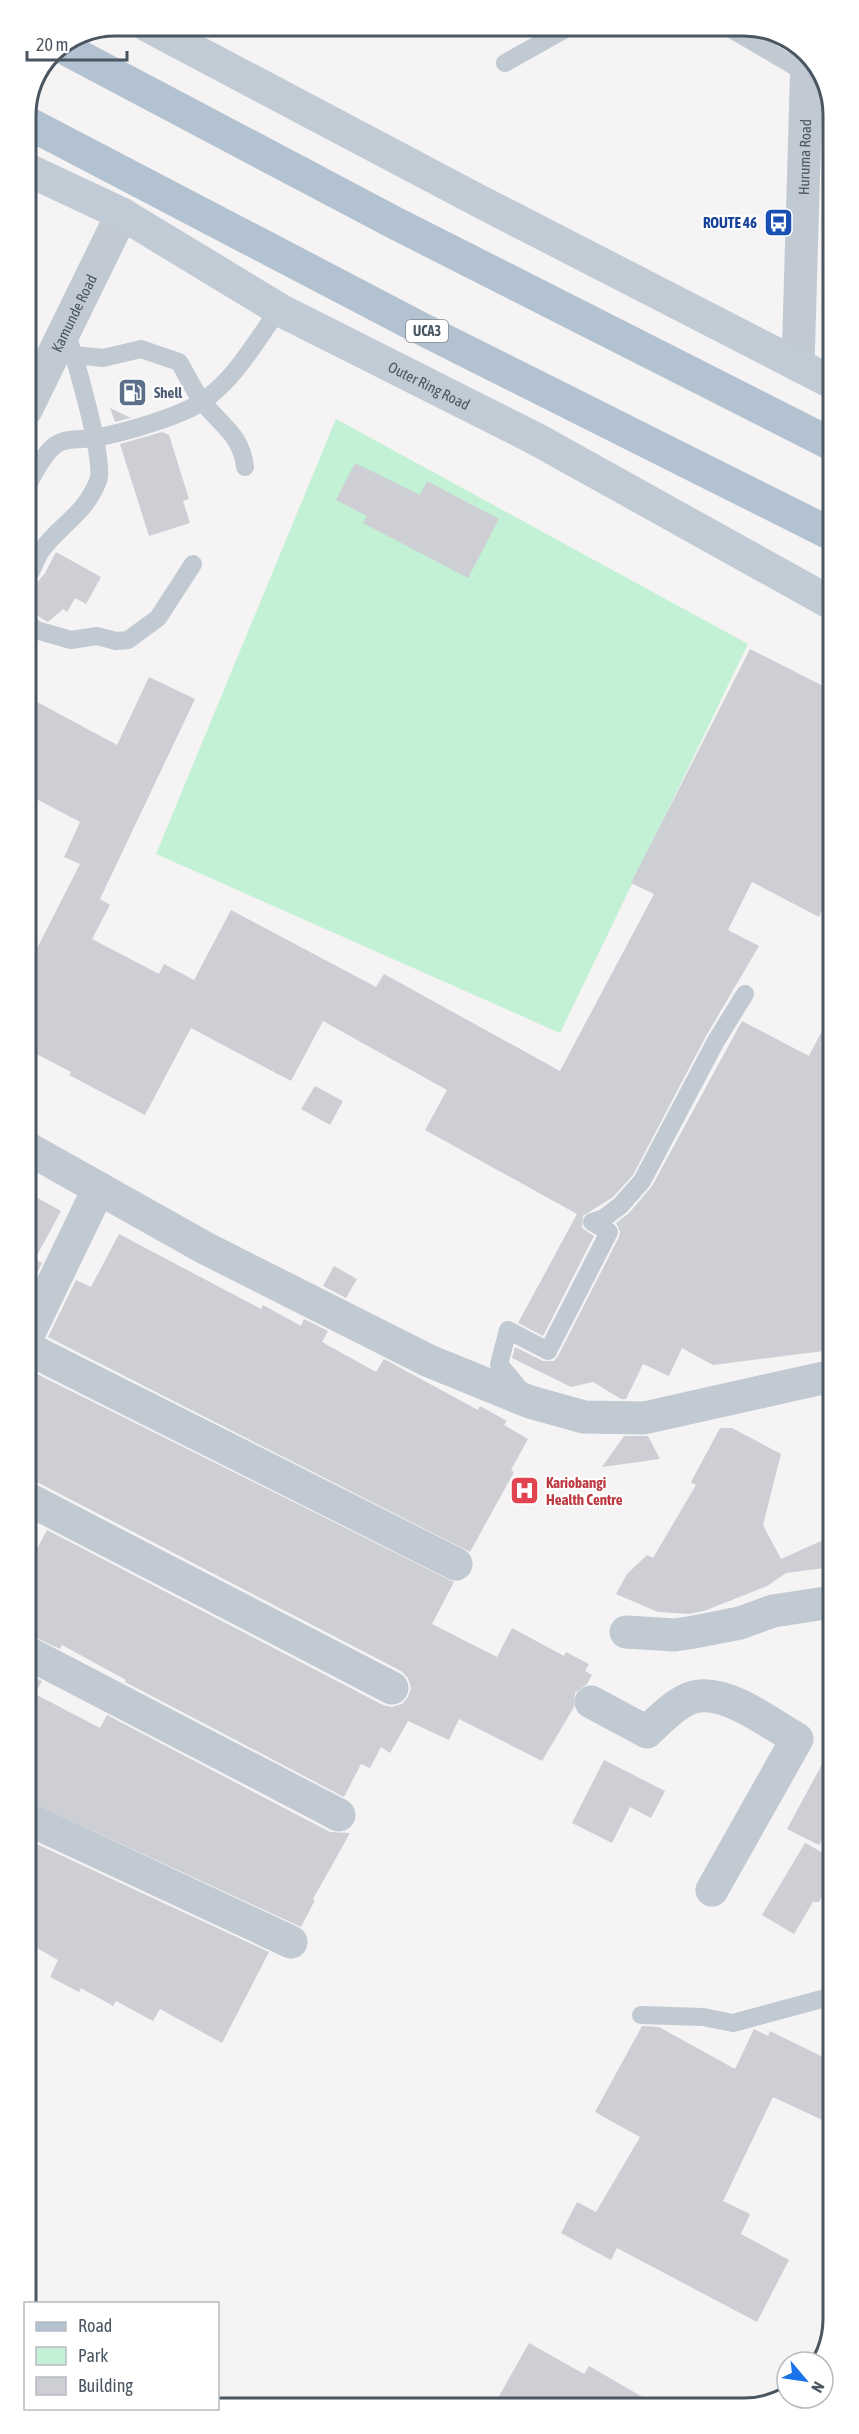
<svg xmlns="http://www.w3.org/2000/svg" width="859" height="2434" font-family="'Asap Condensed',sans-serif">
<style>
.green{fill:#c3f1d5}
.building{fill:#cdcfd5}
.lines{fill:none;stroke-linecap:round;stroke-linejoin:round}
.lane{stroke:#c1cad2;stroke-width:18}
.street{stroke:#c1cad2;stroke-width:33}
.secondary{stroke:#c1cbd6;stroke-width:33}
.primary{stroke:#b3c2d1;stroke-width:33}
.labels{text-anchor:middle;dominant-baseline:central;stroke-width:4.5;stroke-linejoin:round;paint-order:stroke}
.shield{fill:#fff;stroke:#808990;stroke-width:1.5}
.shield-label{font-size:14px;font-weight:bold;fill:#4a5661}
.street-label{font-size:15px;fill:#4a5661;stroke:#fff}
.transit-label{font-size:15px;font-weight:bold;fill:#164399;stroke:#fff;text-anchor:end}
.service-label{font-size:15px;font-weight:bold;fill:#4e5e75;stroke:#fff;text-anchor:start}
.health-label{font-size:15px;font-weight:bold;fill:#be3a42;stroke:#fff;text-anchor:start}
.rim{fill:none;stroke:#4a5661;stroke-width:3}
</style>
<rect width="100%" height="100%" fill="#f5f3f3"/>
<path class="green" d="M336 419 748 644 560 1033 156 854Z"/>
<path class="building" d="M110 408 131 418 115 422Z
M162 432 169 435 189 499 183 501 190 523 149 536 120 444Z
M355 463 420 495 427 481 499 519 468 578 363 523 367 516 336 500Z
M56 552 101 577 86 604 75 598 67 612 63 609 48 622 26 609V590L34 586 45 573Z
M750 649 831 690V892L819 917 752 882 728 930 759 946 706 1036 633 1175 613 1197 583 1216 582 1228 594 1236 543 1336 518 1323 577 1214 425 1130 447 1090 323 1021 291 1081 191 1028 145 1115 69 1075 71 1072 27 1049V968L80 864 64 857 80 822 27 794 26 696 117 745 149 677 195 699 100 899 110 905 92 939 159 974 164 964 194 980 231 910 376 987 384 974 560 1071 654 894 631 883Z
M832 1011V1350L713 1365 682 1348 669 1376 643 1364 626 1399H621L593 1382 571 1387 512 1358 515 1347 543 1361H554L558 1356 619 1237 620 1231 616 1223 629 1213 652 1186 742 1021 809 1056Z
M315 1086 343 1101 330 1125 301 1109Z
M27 1192 61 1211 35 1259 42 1263 27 1293Z
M119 1234 261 1309 263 1305 301 1326 304 1319 328 1331 322 1342 376 1372 384 1359 478 1410 480 1406 507 1421 504 1425 528 1439 511 1470 514 1472 470 1552 48 1337 76 1280 91 1287Z
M334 1266 357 1279 346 1298 323 1286Z
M27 1369 454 1582 432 1624 497 1657 512 1628 564 1656 566 1652 589 1664 585 1671 592 1675 587 1684 575 1693 574 1707 542 1761 459 1719 449 1740 408 1721 390 1753 381 1747 370 1768 361 1764 344 1797 125 1682 126 1680 62 1645 60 1649 28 1634V1566L47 1530 383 1705 392 1707 402 1704 408 1697 411 1688 408 1678 401 1671 37 1482 27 1480Z
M720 1428H732L781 1454 763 1525 781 1559 832 1536V1567L786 1573 767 1586 704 1611 688 1614 658 1612 616 1594 627 1574 647 1555 653 1558 696 1485 691 1482Z
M624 1436H648L660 1459 602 1467Z
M28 1674 42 1681 35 1694 100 1728 107 1715 330 1832 350 1833 313 1899 315 1900 301 1927 28 1801Z
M833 1744V1819L819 1845 787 1829Z
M604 1760 665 1791 651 1818 630 1807 612 1843 572 1823Z
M28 1840 269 1952 222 2043 160 2009 153 2021 116 2001 113 2006 81 1988 79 1992 50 1977 58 1960 28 1943Z
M805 1843 833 1858V1876L819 1902H813L794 1934 762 1915Z
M642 2026 659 2027 735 2069 754 2029 768 2036 770 2031 833 2062V2125L773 2097 723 2201 750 2214 741 2234 789 2260 757 2322 617 2248 611 2260 561 2233 577 2202 596 2212 640 2137 595 2112Z
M529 2343 584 2374 589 2366 658 2406 493 2407Z"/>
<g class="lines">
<path class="lane" d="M726 26 806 73
M505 63 571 26
M74 355 103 358 141 349 179 362C187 375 193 390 203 402 221 426 241 434 245 467
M26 488C34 474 42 456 54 446 65 437 81 440 94 438 122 433 180 417 203 401 236 378 256 341 279 309
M26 579C33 571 35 560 41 551 59 525 84 516 98 481 106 462 74 354 65 330
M26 620 36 630 71 640 97 636 116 641 128 640 158 618 193 564
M523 1393 499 1364 508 1330 548 1351 609 1232 592 1222 604 1218 621 1205 642 1181 716 1041 745 994
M641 2015 703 2017 733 2023 833 1996"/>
<g class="street">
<path id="s1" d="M798 365 807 56"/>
<path id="s2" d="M26 410 122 214"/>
<path d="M27 1148 205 1248 429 1361 530 1402 584 1417 644 1418 832 1376"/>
<path d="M27 1337 99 1188"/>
<path d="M27 1348 456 1564"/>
<path d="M28 1499 392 1688"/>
<path d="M626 1632 675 1635 694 1632 740 1623 773 1611 832 1602"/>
<path d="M28 1653 339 1815"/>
<path d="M591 1702 647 1732C659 1720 681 1697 700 1696 731 1693 771 1724 797 1739L712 1890"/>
<path d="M28 1819 291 1942"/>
</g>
<g class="secondary">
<path d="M148 26 481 202 831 382"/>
<path id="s3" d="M26 169 122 214 282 311 536 439 831 603"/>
</g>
<path class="primary" d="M62 47 393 222 831 444
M26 122 420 328 831 534"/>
</g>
<defs>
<symbol id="bus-square" viewBox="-11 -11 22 22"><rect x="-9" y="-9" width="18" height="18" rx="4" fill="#1a4fb4" stroke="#fff"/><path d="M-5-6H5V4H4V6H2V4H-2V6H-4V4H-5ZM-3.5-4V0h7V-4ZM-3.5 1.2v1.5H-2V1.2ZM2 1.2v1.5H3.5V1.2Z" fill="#fff"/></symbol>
<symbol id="fuel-square" viewBox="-11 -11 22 22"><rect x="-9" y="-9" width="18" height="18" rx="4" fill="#5c6f8a" stroke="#fff"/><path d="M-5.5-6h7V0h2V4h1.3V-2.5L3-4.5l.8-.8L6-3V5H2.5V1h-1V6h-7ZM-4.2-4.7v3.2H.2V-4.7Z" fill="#fff"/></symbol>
<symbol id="hospital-square" viewBox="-11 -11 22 22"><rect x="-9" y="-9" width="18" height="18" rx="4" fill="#e0444e" stroke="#fff"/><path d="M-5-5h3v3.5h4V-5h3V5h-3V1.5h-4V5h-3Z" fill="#fff"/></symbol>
</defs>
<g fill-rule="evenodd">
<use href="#bus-square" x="762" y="206" width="33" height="33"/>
<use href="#fuel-square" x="116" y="376" width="33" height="33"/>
<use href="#hospital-square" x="508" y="1474" width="33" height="33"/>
</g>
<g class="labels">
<rect class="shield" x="406" y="320" width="42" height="22" rx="4.5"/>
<g class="shield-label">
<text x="427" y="331">UCA3</text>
</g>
<g class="street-label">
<text stroke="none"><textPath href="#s1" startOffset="208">Huruma Road</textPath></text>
<text stroke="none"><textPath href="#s2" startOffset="108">Kamunde Road</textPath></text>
<text stroke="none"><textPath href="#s3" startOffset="458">Outer Ring Road</textPath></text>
</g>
<g class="transit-label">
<text x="757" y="222">ROUTE 46</text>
</g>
<g class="service-label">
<text x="154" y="392">Shell</text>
</g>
<g class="health-label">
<text x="546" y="1482">Kariobangi<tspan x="546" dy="17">Health Centre</tspan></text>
</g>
</g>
<path d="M0 0H859V2434H0ZM115 36H744A79 79 0 0 1 823 115V2319A79 79 0 0 1 744 2398H115A79 79 0 0 1 36 2319V115A79 79 0 0 1 115 36Z" fill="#fff" fill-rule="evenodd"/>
<path class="rim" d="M115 36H744A79 79 0 0 1 823 115V2319A79 79 0 0 1 744 2398H115A79 79 0 0 1 36 2319V115A79 79 0 0 1 115 36Z"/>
<rect x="24" y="2302" width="195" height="108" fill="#ffffff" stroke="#b7bbc0" stroke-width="1.5"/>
<rect x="36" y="2322" width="30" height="9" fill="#b3c2d1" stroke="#b7bbc0" stroke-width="1.5"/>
<text x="78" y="2332" font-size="18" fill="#4a5661">Road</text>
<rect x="36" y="2347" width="30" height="18" fill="#c3f1d5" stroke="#b7bbc0" stroke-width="1.5"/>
<text x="78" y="2362" font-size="18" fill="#4a5661">Park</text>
<rect x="36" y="2377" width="30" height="18" fill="#cdcfd5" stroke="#b7bbc0" stroke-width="1.5"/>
<text x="78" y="2392" font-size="18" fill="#4a5661">Building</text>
<g transform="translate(805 2380) rotate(119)"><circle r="28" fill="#ffffff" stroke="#b7bbc0" stroke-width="1.5"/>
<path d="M0-4.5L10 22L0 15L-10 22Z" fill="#1a73e8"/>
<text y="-9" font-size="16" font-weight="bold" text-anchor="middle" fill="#4a5661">N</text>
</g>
<path d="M27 51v9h100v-9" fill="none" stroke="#4a5661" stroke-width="3"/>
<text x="36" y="51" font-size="18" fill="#4a5661" stroke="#ffffff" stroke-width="4.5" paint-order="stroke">20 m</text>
</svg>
